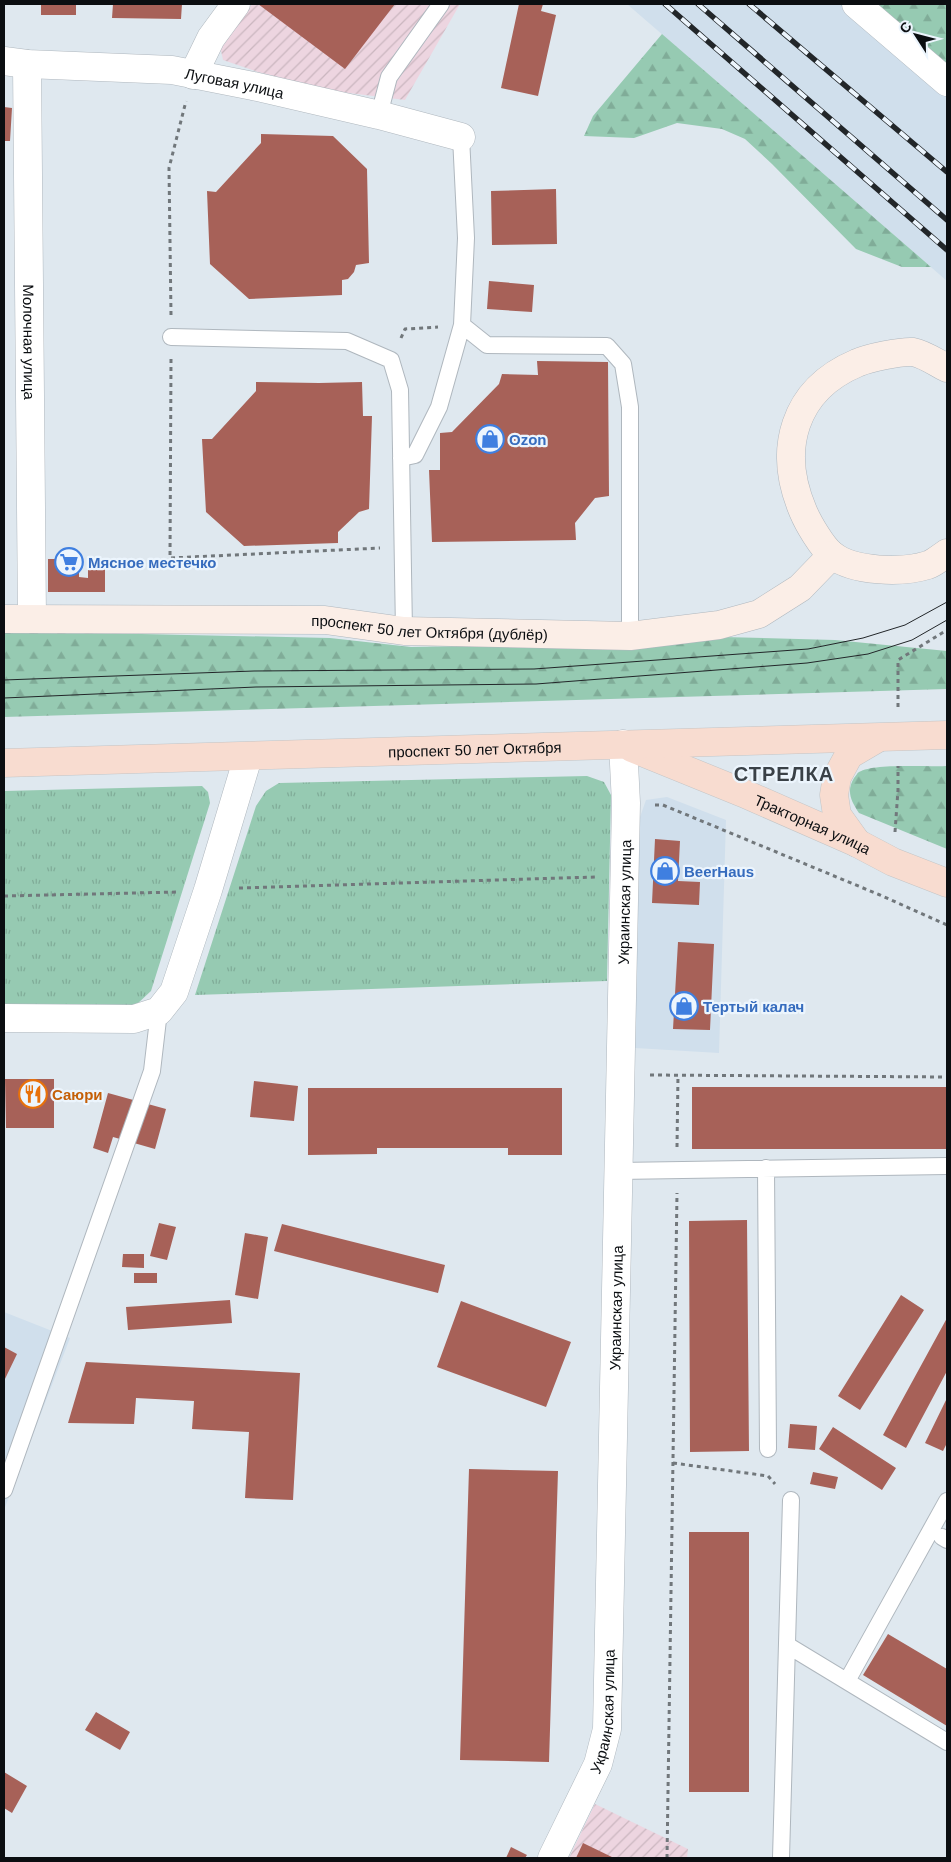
<svg xmlns="http://www.w3.org/2000/svg" width="951" height="1862" font-family="Arial,sans-serif">
<style>
.built{fill:#d0dfec}
.industrial{fill:url(#industrial-furrows)}
.forest{fill:url(#forest-firs)}
.park{fill:url(#park-tufts)}
.building{fill:#a76158}
.lines{fill:none;stroke-linecap:round;stroke-linejoin:round}
.lane-casing{stroke:#afb7be;stroke-width:18}
.street-casing{stroke:#afb7be;stroke-width:29}
.secondary-casing{stroke:#afb7be;stroke-width:29}
.primary-casing{stroke:#c4c5c6;stroke-width:29}
.path{stroke:#71777b;stroke-width:3;stroke-dasharray:4 4;stroke-linecap:butt}
.lane{stroke:#fff;stroke-width:16}
.street{stroke:#fff;stroke-width:28}
.secondary{stroke:#fbeee7;stroke-width:28}
.primary{stroke:#f8dcd0;stroke-width:28}
.tram{stroke:#222629;stroke-width:1}
.rail-casing{stroke:#222629;stroke-width:5.5}
.rail{stroke:#ecf5fd;stroke-width:4;stroke-dasharray:11;stroke-linecap:butt}
.labels{text-anchor:middle;dominant-baseline:central;stroke-width:4.5;stroke-linejoin:round;paint-order:stroke}
.street-label{font-size:15px;fill:#0b0e11;stroke:#ecf5fd}
.shop-label{font-size:15px;font-weight:bold;fill:#366cbe;stroke:#ecf5fd;text-anchor:start}
.food-label{font-size:15px;font-weight:bold;fill:#c56008;stroke:#ecf5fd;text-anchor:start}
.district-label{font-size:20px;font-weight:bold;letter-spacing:1px;fill:#3a4147;stroke:#ecf5fd}
</style>
<defs>
<pattern id="industrial-furrows" width="10" height="10" patternUnits="userSpaceOnUse" patternTransform="scale(1.25)"><rect width="10" height="10" fill="#edd5e0"/><path d="M-1 1l2-2M0 10L10 0M9 11l2-2" fill="none" stroke="#cab6bf"/></pattern>
<pattern id="forest-firs" width="22" height="20" patternUnits="userSpaceOnUse" patternTransform="scale(1.25)"><rect width="22" height="20" fill="#96cab2"/><path d="M5 1l3.5 6h-7zM16 11l3.5 6h-7z" fill="#80ac98"/></pattern>
<pattern id="park-tufts" width="24" height="20" patternUnits="userSpaceOnUse" patternTransform="scale(1.25)"><rect width="24" height="20" fill="#96cab2"/><path d="M3 7l-1-3M5 7V3M7 7l1-3M15 17l-1-3M17 17v-4M19 17l1-3" fill="none" stroke="#80ac98"/></pattern>
</defs>
<rect width="100%" height="100%" fill="#dfe8ef"/>
<path class="built" d="M627 4H840L947 95V281Z
M667 797 726 820 719 1053 635 1048 640 817 646 800Z
M4 1312 70 1338 4 1510Z"/>
<path class="industrial" d="M252 4H460L405 100 333 91 258 72 223 60 220 46Z
M595 1804 688 1849 687 1858H569Z"/>
<path class="forest" d="M840 4H947V95Z
M662 34 931 267H902L856 249 772 164 745 139 722 129 677 123 634 138 584 136 593 116Z
M4 631 330 638 411 647 651 643 723 637 835 640 947 651V689L4 717Z
M947 766V849L859 813C851 801 846 791 854 778 856 776 857 773 859 772 874 763 928 767 947 766Z"/>
<path class="park" d="M587 776 604 782 611 795 607 981 195 995 256 806 266 791 279 783Z
M202 786 208 792 210 803 151 991 136 1005 4 1004V791Z"/>
<path class="building" d="M41 4H76V15H41Z
M113 4H182L181 19 112 18Z
M258 4H395L345 69Z
M519 4H543L541 11 556 15 538 96 501 88Z
M4 107 12 108 10 141H4Z
M261 134 333 136 367 169 369 263 356 265 354 272 348 279 342 280V295L249 299 210 264 207 191 216 192 261 143Z
M556 189 557 244 492 245 491 191Z
M489 281 534 285 532 312 487 309Z
M537 361 608 362 609 496 595 498 575 523 576 540 432 542 429 470H440V433L452 432 499 384 502 374 538 375Z
M256 382 319 383 362 382 363 416H372L369 509 359 512 338 532V543L244 546 206 512 202 439H212L256 391Z
M48 559H79V577L88 578V561H105V592H48Z
M655 839 680 841 678 881 700 882 699 905 652 903Z
M678 942 714 944 710 1030 673 1029Z
M5 1079H54V1128H6Z
M254 1081 298 1086 294 1121 250 1117Z
M692 1087H947V1149H692Z
M308 1088H562V1155H508V1148H377V1154L308 1155Z
M108 1093 166 1109 155 1149 113 1137 108 1153 93 1148Z
M747 1220 749 1451 690 1452 689 1221Z
M159 1223 176 1227 167 1260 150 1256Z
M282 1224 445 1265 438 1293 274 1251Z
M245 1233 268 1237 258 1299 235 1295Z
M123 1254H144V1268L122 1267Z
M134 1273H157V1283H134Z
M901 1295 924 1310 860 1410 838 1396Z
M230 1300 232 1323 128 1330 126 1307Z
M461 1301 571 1342 546 1407 437 1367Z
M947 1318V1371L906 1448 883 1435Z
M4 1347 17 1354 4 1381Z
M86 1362 300 1373 293 1500 245 1498 249 1432 192 1429 194 1401 136 1398 134 1424 68 1423Z
M947 1398V1443L943 1451 925 1443Z
M790 1424 817 1426 815 1450 788 1448Z
M833 1427 896 1468 882 1490 819 1449Z
M469 1469 558 1471 549 1762 460 1760Z
M813 1472 838 1477 835 1489 810 1484Z
M689 1532H749V1792H689Z
M888 1634 947 1669V1726L863 1675Z
M96 1712 130 1732 120 1750 85 1730Z
M4 1772 27 1786 12 1813 4 1808Z
M583 1843 614 1858H576Z
M511 1847 527 1855 525 1858H506Z"/>
<g class="lines">
<defs>
<path id="lane" d="M379 115 389 77 441 4
M462 325 487 345 607 346 623 364 630 407V636
M171 337 347 341 391 360 400 390 404 631
M401 458 415 455 439 407 462 325 466 238 461 137
M766 1168 768 1449
M618 1171 947 1166
M4 1490 152 1071 159 1011
M942 1537 947 1540
M787 1645 947 1742
M847 1681 947 1501
M781 1858 791 1500"/>
<g id="street">
<path d="M856 4 947 82"/>
<path id="s1" d="M4 61 27 64 172 70 253 86 379 115 461 137"/>
<path id="s2" d="M27 64 32 618"/>
<path d="M193 75 211 38 236 4"/>
<path d="M4 1018 134 1019 159 1011 174 992 208 890 248 757"/>
<path id="s3" d="M552 1858 598 1764 607 1729 626 803 623 744"/>
</g>
<g id="secondary">
<path d="M947 368C937 363 924 354 913 352 901 351 868 358 857 363 793 390 777 450 803 511 808 523 822 547 832 555 854 572 902 573 928 565 934 563 941 557 947 553"/>
<path id="s4" d="M4 619 325 620 404 631 630 636 719 625 759 614 800 588 832 555"/>
</g>
<g id="primary">
<path id="s5" d="M632 748 743 793 857 843 893 862 947 883"/>
<path id="s6" d="M4 763 947 735"/>
<path d="M857 843 837 815 834 795 837 777 849 755 878 738"/>
</g>
</defs>
<use href="#lane" class="lane-casing"/>
<use href="#street" class="street-casing"/>
<use href="#secondary" class="secondary-casing"/>
<use href="#primary" class="primary-casing"/>
<path class="path" d="M171 315 169 168 186 101
M401 338 405 329 438 327
M171 359 170 558 380 548
M898 707V660L947 630
M655 805H663L880 895 947 925
M895 832 898 790V766
M239 888 595 877
M4 896 178 892
M650 1075 947 1077
M677 1147 678 1075
M673 1463 768 1476 775 1484
M667 1858 677 1193"/>
<use href="#lane" class="lane"/>
<use href="#street" class="street"/>
<use href="#secondary" class="secondary"/>
<use href="#primary" class="primary"/>
<path class="tram" d="M4 680 254 671 534 669 808 649 863 638 905 625 947 602
M4 698 256 687 536 684 807 663 868 654 912 640 947 620"/>
<defs>
<path id="rail" d="M665 4 947 250
M698 4 947 220
M749 4 947 172"/>
</defs>
<use href="#rail" class="rail-casing"/>
<use href="#rail" class="rail"/>
</g>
<defs>
<symbol id="shop-ring" viewBox="-11 -11 22 22"><circle r="9.5" fill="#ecf5fd" stroke="#3f7fe0" stroke-width="1.5"/><path d="M-5-2.5h2.3a2.7 3.5 0 0 1 5.4 0H5L5.5 6h-11ZM-1.5-2.5h3a1.5 2.3 0 0 0-3 0Z" fill="#3f7fe0"/></symbol>
<symbol id="supermarket-ring" viewBox="-11 -11 22 22"><circle r="9.5" fill="#ecf5fd" stroke="#3f7fe0" stroke-width="1.5"/><path d="M-6-5.5h2.5l.6 2H6L4.5 2H-2.5L-4.4-4H-6ZM-1.5 3.2a1.3 1.3 0 1 0 .1 0ZM3 3.2a1.3 1.3 0 1 0 .1 0Z" fill="#3f7fe0"/></symbol>
<symbol id="restaurant-ring" viewBox="-11 -11 22 22"><circle r="9.5" fill="#ecf5fd" stroke="#e8710a" stroke-width="1.5"/><path d="M-5-6h1v4h1v-4h1v4h1v-4h1v5L-1.5 .5V6h-2V.5L-5-1ZM5-6V6H3V1.5H1.5Q1.5-4 5-6Z" fill="#e8710a"/></symbol>
</defs>
<g fill-rule="evenodd">
<use href="#shop-ring" x="474" y="423" width="32" height="32"/>
<use href="#supermarket-ring" x="53" y="546" width="32" height="32"/>
<use href="#shop-ring" x="649" y="855" width="32" height="32"/>
<use href="#shop-ring" x="668" y="990" width="32" height="32"/>
<use href="#restaurant-ring" x="17" y="1078" width="32" height="32"/>
</g>
<g class="labels">
<g class="street-label">
<text stroke="none"><textPath href="#s1" startOffset="232">Луговая улица</textPath></text>
<text stroke="none"><textPath href="#s2" startOffset="278">Молочная улица</textPath></text>
<text stroke="none"><textPath href="#s4" startOffset="426">проспект 50 лет Октября (дублёр)</textPath></text>
<text stroke="none"><textPath href="#s6" startOffset="471">проспект 50 лет Октября</textPath></text>
<text stroke="none"><textPath href="#s5" startOffset="196">Тракторная улица</textPath></text>
<text stroke="none"><textPath href="#s3" startOffset="968">Украинская улица</textPath></text>
<text stroke="none"><textPath href="#s3" startOffset="562">Украинская улица</textPath></text>
<text stroke="none"><textPath href="#s3" startOffset="158">Украинская улица</textPath></text>
</g>
<g class="shop-label">
<text x="509" y="439">Ozon</text>
<text x="88" y="562">Мясное местечко</text>
<text x="684" y="871">BeerHaus</text>
<text x="703" y="1006">Тертый калач</text>
</g>
<g class="food-label">
<text x="52" y="1094">Саюри</text>
</g>
<g class="district-label">
<text x="784" y="774">СТРЕЛКА</text>
</g>
</g>
<rect width="951" height="1862" fill="none" stroke="#0b0e11" stroke-width="10"/>
<g transform="translate(916 35) rotate(306)" stroke="#ecf5fd" stroke-width="4" paint-order="stroke">
<path d="M0-4L9 19L0 12L-9 19Z" fill="#0b0e11"/>
<text y="-8" font-size="14" font-weight="bold" text-anchor="middle" fill="#0b0e11">С</text>
</g>
</svg>
